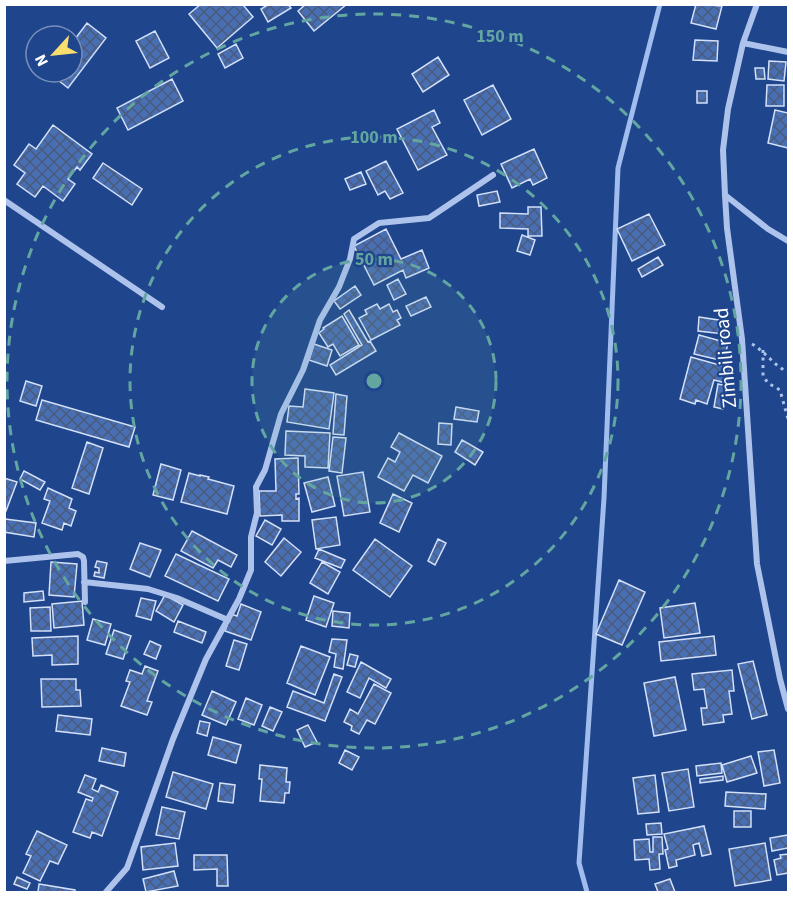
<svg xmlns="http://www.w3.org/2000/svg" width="793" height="897" font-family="'Source Sans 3',sans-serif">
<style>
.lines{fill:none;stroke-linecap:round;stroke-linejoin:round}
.stream{stroke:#a0bded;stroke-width:5}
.building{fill:url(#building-cross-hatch);stroke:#d2e0f9;stroke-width:1.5}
.path{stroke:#adc3ec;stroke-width:3;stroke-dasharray:3 4.5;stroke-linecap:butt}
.minor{stroke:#adc3ec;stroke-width:6}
.ring{fill:none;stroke:#63a6a1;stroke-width:3;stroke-dasharray:10 8}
.labels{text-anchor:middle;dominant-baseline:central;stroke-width:4.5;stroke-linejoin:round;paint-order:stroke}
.street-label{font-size:20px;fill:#fff;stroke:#1f458c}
.centre{fill:#63a6a1;stroke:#1f458c;stroke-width:3}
.ring-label{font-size:18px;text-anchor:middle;font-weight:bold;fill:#63a6a1;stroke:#1f458c;stroke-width:4.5;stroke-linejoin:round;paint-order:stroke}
</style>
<defs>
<pattern id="building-cross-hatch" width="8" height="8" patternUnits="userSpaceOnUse" patternTransform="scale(1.5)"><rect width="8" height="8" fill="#486eb4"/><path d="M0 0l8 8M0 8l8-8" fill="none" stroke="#4a5b7b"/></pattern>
</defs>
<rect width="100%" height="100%" fill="#1f458c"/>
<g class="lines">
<path class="stream" d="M587 892 579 863 604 498 618 168 660 4"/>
</g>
<path class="building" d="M201 4H245L244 6 253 17 217 48 189 14Z
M265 4H288L291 8 268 22 261 9 266 6Z
M306 4H347L314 31 298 11Z
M696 4 722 6 716 29 691 23Z
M87 23 106 38 68 88 53 76 54 72H72V43Z
M155 31 169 58 150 68 136 41Z
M695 40 718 41 717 61 693 60Z
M236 44 243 58 225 68 218 54Z
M438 57 449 75 423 92 412 74Z
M769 61 786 62 784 81 768 79Z
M755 68H764L765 79H756Z
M172 79 183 101 128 130 117 108Z
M493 85 511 119 482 135 464 100Z
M767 85H784V106H766Z
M697 91H707V103H697Z
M434 110 440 123 432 127 447 155 418 170 397 129Z
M775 110 788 113V148L768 143Z
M53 125 92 154 80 170 77 167 68 179 75 184 63 201 43 186 35 197 17 184 25 173 14 165 29 144 36 149Z
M534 149 547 178 533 185 530 179 512 188 501 164Z
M386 161 403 193 390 199 385 191 378 195 366 171Z
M103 163 142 189 132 205 93 178Z
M361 172 366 184 350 190 345 179Z
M497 191 500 202 479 206 477 195Z
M528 207H541L542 236H528V229L500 228V213L528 214Z
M649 214 665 245 632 261 617 229Z
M386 229 401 259 422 250 429 268 406 278 403 270 374 285 354 246Z
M522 235 535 240 530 255 517 251Z
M658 257 663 265 642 277 638 269Z
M398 279 406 294 394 300 387 285Z
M355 286 361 295 340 309 334 301Z
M426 297 431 307 411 316 406 306Z
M377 304 380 309 389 304 393 312 397 310 401 318 397 320 400 325 371 340 359 318 367 314 365 310Z
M349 310 368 342 370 341 376 351 336 375 330 365 362 345 344 314Z
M342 316 359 345 340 356 333 344 328 347 319 333 324 329 323 328Z
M699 317 725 321 724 334 698 331Z
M699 335 728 343 724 361 694 354Z
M314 344 332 350 327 366 309 360Z
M691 357 730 368 726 383 714 380 707 404 696 400 695 404 680 399Z
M26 381 42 386 36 406 20 401Z
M718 384 727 386 723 409 714 407Z
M305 389 334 393 329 429 287 422 289 406 303 407Z
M336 394 347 396 344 435 333 434Z
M42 400 135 427 129 447 36 420Z
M456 407 479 411 477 422 454 419Z
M439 423 452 424 451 445 438 444Z
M286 431 330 433 328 468 305 467V456L285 455Z
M399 433 442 456 428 483 413 475 404 491 378 477 388 458 395 462 400 452 391 447Z
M333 437 346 438 342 473 329 471Z
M462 440 483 452 475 465 455 452Z
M87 442 103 448 89 494 72 488Z
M298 458 299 494H296V499L299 498V521H282V515L260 516 259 491H276L275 459Z
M161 464 181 470 173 500 153 495Z
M24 471 45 482 40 490 20 479Z
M363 472 370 512 344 516 337 476Z
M189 473 200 476V475L209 477 208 479 234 486 227 514 181 502Z
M328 477 335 506 312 512 304 483Z
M4 478 17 482 6 511H4Z
M48 488 72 499 69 508 76 511 71 526 64 523 62 530 42 523 50 501 44 499Z
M393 494 412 503 399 532 380 523Z
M336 517 340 545 316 549 312 520Z
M5 519 36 523 34 537 4 532Z
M265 520 281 529 272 545 256 536Z
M192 531 237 555 231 567 218 560 213 568 181 551Z
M284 538 301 552 281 576 265 562Z
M375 539 412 566 390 597 353 570Z
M438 539 446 543 435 565 428 561Z
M140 543 161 550 150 577 130 569Z
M319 549 345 560 341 568 315 558Z
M176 554 229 579 218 601 165 576Z
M97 561 107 563 104 578 94 576 95 572 99 573V568L95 567Z
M51 562 77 564 74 597 49 595Z
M322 562 340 572 328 594 310 583Z
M619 580 645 592 622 645 596 634Z
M43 591 44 600 24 602V593Z
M165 595 183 605 174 622 156 611Z
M314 596 334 603 326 627 306 620Z
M141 598 156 601 151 620 136 616Z
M82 601 84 625 54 628 52 604Z
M695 603 700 633 664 638 660 608Z
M241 604 261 612 251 640 225 631 231 614 237 616Z
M50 607 51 631H31L30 608Z
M333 611 350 613 349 628 332 626Z
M93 619 111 624 105 645 87 640Z
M178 621 206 632 202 643 174 632Z
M114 630 131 636 123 659 106 654Z
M78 636V664L52 665V655L33 656 32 638Z
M714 636 716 655 661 661 659 642Z
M332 639 347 640 343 669 334 667 336 654 329 652Z
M234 640 247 644 239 670 226 666Z
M150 641 161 646 156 659 144 654Z
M301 646 330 657 315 695 287 683Z
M350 654 358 656 355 667 347 665Z
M753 661 767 715 752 719 738 664Z
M361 662 391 679 386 688 369 678 360 698 347 692Z
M145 666 158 671 147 701 152 702 147 715 121 706 130 682 126 681 130 670 142 674Z
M732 670 734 691H729L732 714 723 715 724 722 703 725 701 708H707L704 689 694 690 692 674Z
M334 674 342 677 325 721 287 707 293 691 324 703Z
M675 677 686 730 654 736 644 683Z
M41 679H76V690H80L81 706 42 707Z
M374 684 391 693 375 724 367 720 359 734 351 730 352 726 344 722 350 709 358 714Z
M212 691 236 702 226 725 202 715Z
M246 698 262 705 254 725 238 719Z
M270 707 282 712 273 731 262 726Z
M58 715 92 719 90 735 56 731Z
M200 721 210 723 207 736 197 733Z
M308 725 317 742 305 747 297 730Z
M213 737 241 745 236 763 208 755Z
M102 748 126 753 124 766 99 761Z
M345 750 359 757 352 770 339 763Z
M774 750 780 783 764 786 758 752Z
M751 756 757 773 727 782 722 765Z
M721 763 722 773 697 776 696 766Z
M260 765 287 768 286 782H290L289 793H285L284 803 260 801 262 779H259Z
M688 769 694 807 669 811 662 773Z
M173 772 213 784 206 809 166 797Z
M85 775 96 779 92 789 98 792 101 785 118 792 102 836 92 832 90 838 73 832 86 799 92 801 93 798 78 792Z
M655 775 659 812 638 814 633 778Z
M723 776V780L700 783V779Z
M220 783 235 785 233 803 218 801Z
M726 792 766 794 765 809 725 806Z
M162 807 185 812 179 839 156 835Z
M734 811H751V827H734Z
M661 823 662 834 647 835 646 824Z
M704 826 711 854 702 856 699 843 693 845 695 855 676 860 677 866 669 868 665 850 668 849 664 834Z
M37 831 67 845 58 864 50 861 40 881 23 873 31 856 26 854Z
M788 835V848L772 851 770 838Z
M653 837H662L663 854H659L660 869 650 870 649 859 635 860 634 840 649 839 650 852H653Z
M175 843 178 866 143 870 141 847Z
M765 843 771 880 735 886 729 849Z
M788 854V873L777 875 774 860 781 858 780 855Z
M194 855H227L228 886H217V869L194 870Z
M174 871 178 886 146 892 143 879Z
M17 877 30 883 27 889 14 884Z
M670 879 675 892H658L655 884Z
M39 884 75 890V892H38Z"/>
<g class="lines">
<path class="path" d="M752 344C766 352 774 366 788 372
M763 350V376L768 383 780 390 788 419"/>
<path class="minor" d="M757 4 743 43 728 109 723 150 725 195 727 228 742 339 757 564 780 679 788 709
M743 43 788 52
M725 195 768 229 788 241
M4 200 162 307
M4 561 78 554 83 557 84 561 85 602
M84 582 148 589 177 598 228 620
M106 892 127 868 173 739 206 659 239 599 251 570V537L257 513 256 487 265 470 281 414 303 370 320 320 339 287 350 259 354 239 379 223 429 218 493 175"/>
</g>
<circle cx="374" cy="381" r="122" fill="#63a6a1" fill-opacity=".12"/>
<g class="ring">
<circle cx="374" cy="381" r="122"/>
<circle cx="374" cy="381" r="244"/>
<circle cx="374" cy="381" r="367"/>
</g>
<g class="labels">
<g class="street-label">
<text transform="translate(726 358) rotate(-95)">Zimbili road</text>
</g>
</g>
<circle cx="374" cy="381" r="9" class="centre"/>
<g class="ring-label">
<text x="500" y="42">150 m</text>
<text x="374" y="143">100 m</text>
<text x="374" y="265">50 m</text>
</g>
<rect width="793" height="897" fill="none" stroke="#ffffff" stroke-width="12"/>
<g transform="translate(54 54) rotate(243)"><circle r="28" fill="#1f458c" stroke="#798fba" stroke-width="1.5"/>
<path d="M0-4.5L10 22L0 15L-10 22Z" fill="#fade6d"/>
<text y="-9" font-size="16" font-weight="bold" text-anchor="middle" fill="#ffffff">N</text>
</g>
</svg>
